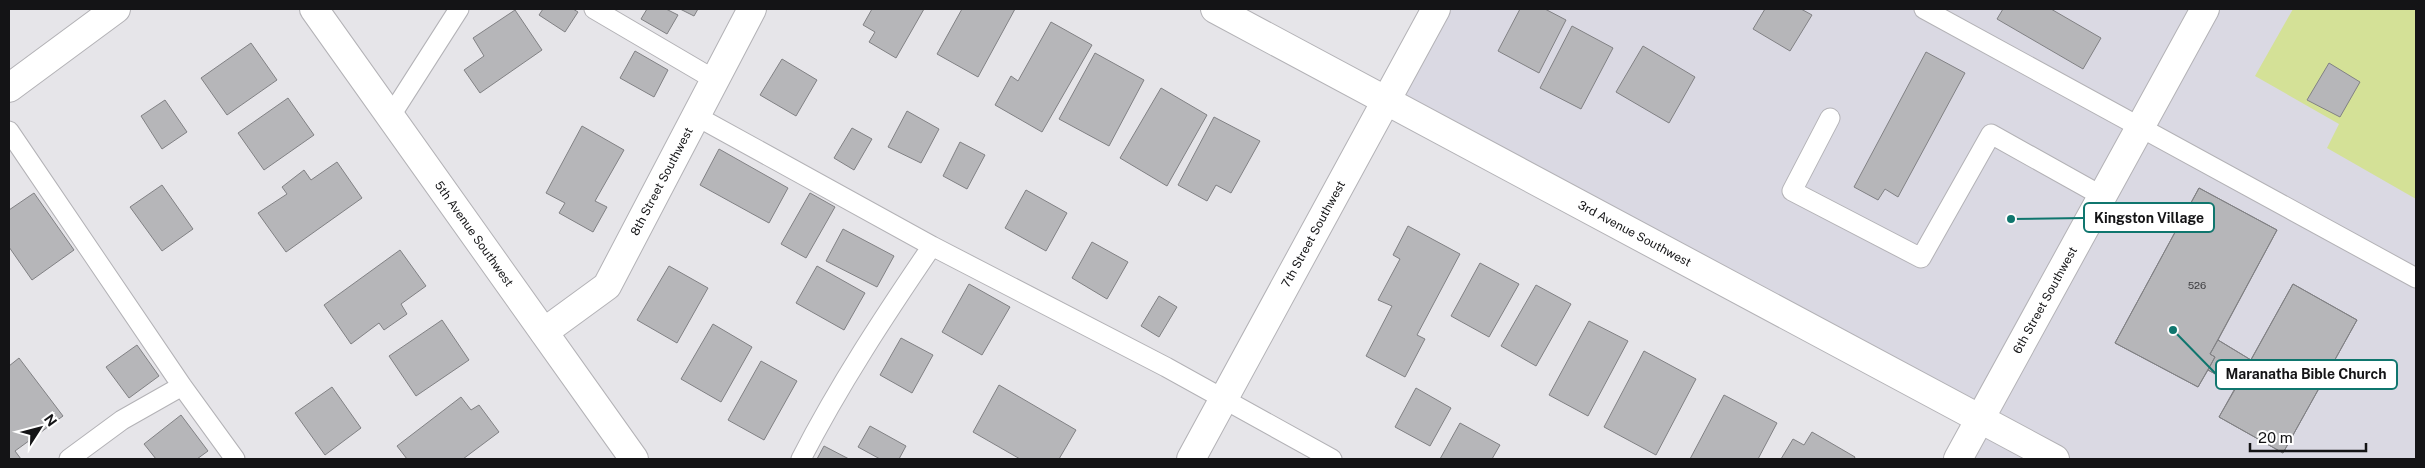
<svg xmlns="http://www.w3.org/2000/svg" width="2425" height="468" font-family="'Public Sans',sans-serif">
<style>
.built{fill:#dad9e3}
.green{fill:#d4e197}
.building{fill:#b6b6b9;stroke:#818184}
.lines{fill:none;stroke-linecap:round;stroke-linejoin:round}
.lane-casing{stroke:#b3b2b6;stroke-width:21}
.street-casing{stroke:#b3b2b6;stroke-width:30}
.secondary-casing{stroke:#b3b2b6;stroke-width:30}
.lane{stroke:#fff;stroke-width:19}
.street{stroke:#fff;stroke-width:28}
.secondary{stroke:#fff;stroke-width:28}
.labels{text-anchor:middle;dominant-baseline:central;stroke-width:4;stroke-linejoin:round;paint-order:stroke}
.number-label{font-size:10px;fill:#3c3c3f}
.street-label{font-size:12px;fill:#141416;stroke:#fff}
.leader{fill:none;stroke:#0f766e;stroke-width:2}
.callout-dot{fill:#0f766e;stroke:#fff;stroke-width:2}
.callout{fill:#fff;stroke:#0f766e;stroke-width:2}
.callout-label{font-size:14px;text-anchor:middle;font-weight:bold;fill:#141416}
</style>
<rect width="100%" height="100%" fill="#e6e5e9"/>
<path class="built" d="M1436 9H2416V459H1958L1980 419 1386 102Z"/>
<path class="green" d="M2293 9H2416V199L2327 148 2339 124 2255 76Z"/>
<path class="building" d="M543 9H573L578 12 565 32 539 15Z
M647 9H666L678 15 667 34 641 19Z
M680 9H698L694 16Z
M872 9H924L896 58 869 42 875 32 863 25Z
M962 9H1015L978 77 937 54Z
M1520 9H1545L1566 20 1539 73 1498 51Z
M1765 9H1801L1812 15 1790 51 1753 29Z
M2003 9H2051L2101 38 2083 69 1997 19Z
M515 10 542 50 480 93 464 70 484 56 473 38Z
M1051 22 1092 45 1042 132 995 105 1011 76 1018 81Z
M1572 26 1613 48 1581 109 1540 88Z
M251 43 277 80 227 115 201 78Z
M1643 46 1695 77 1669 123 1616 92Z
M635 51 668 70 654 97 620 78Z
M1926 52 1965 73 1898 197 1885 189 1878 200 1854 187Z
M1095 53 1144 80 1109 146 1059 119Z
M782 59 817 80 796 116 760 95Z
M2329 63 2360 82 2340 117 2307 100Z
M1161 88 1207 115 1167 186 1120 158Z
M288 98 314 135 264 170 238 133Z
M165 100 187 132 162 149 141 116Z
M907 111 939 129 921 163 888 147Z
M1214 117 1260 141 1231 193 1216 185 1207 201 1178 185Z
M582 126 624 150 595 201 607 207 593 232 559 213 565 203 546 193Z
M852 128 872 139 854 170 834 158Z
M960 142 985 155 967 189 943 176Z
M719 149 788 188 769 223 700 185Z
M337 162 362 198 286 252 258 213 287 194 282 187 304 170 311 180Z
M162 185 193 229 162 251 130 207Z
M2199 188 2277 230 2218 340 2251 360 2293 284 2357 320 2283 453 2219 417 2237 386 2208 370 2198 387 2115 343Z
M2199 188 2277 230 2210 354 2215 357 2198 387 2115 343Z
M1026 190 1067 213 1046 251 1005 228Z
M34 193 74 250 32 280 9 247V210Z
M810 193 835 207 806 258 781 244Z
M1408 226 1460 254 1417 335 1425 339 1405 377 1366 356 1392 306 1378 300 1400 259 1393 255Z
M843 229 894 256 877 287 826 261Z
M1092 242 1128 262 1107 299 1072 278Z
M400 250 426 286 401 304 407 314 384 330 379 323 351 344 324 305Z
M1480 263 1519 284 1489 337 1451 316Z
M669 266 708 288 677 343 637 320Z
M817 266 865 293 844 330 796 303Z
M969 284 1010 307 982 355 942 332Z
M2293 284 2357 320 2283 453 2219 417Z
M1536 285 1571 304 1536 366 1501 346Z
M1159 296 1177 307 1159 337 1141 326Z
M442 320 469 360 416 396 389 356Z
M1589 321 1628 341 1588 416 1549 395Z
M713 324 752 347 721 402 681 379Z
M901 338 933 355 912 393 880 375Z
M2218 340 2251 360 2237 386 2208 370 2215 357 2210 354Z
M137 345 159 376 129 398 106 367Z
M1644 351 1696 379 1656 455 1604 427Z
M19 358 63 416 15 451 21 459H9V366Z
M761 361 797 381 764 440 728 420Z
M999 385 1076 430 1059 459H1020L973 432Z
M332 387 361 428 325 455 295 413Z
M1416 388 1451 408 1430 446 1395 427Z
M1724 395 1777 423 1758 459H1690Z
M461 397 471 410 479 405 499 432 463 459H407L397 446Z
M181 415 208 451 197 459H156L144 444Z
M1460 423 1500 445 1492 459H1440Z
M870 426 906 446 899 459H880L858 447Z
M1812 432 1855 457 1854 459H1781L1793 439 1804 445Z
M824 446 849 459H817Z"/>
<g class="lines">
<defs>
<path id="lane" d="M594 9 715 80
M1924 9 2416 278
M696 116 932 246 1166 367 1332 459
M390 117 459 9
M1830 118 1792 191 1921 258 1991 134 2102 196
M9 131 182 386 235 459
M69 459 122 420 182 386
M801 459C839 385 885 315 932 246"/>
<g id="street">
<path d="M9 88 116 9"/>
<path id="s1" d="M544 332 607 286 752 9"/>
<path id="s2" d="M1191 459 1436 9"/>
</g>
<g id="secondary">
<path id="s3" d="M314 9 634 459"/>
<path id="s4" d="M1215 9 2055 459"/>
<path id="s5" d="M1958 459 2205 9"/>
</g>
</defs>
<use href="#lane" class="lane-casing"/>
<use href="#street" class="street-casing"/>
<use href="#secondary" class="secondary-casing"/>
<use href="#lane" class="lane"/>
<use href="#street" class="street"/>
<use href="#secondary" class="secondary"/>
</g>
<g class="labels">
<g class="number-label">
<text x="2197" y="285">526</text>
</g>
<g class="street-label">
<text stroke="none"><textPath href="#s1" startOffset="196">8th Street Southwest</textPath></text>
<text stroke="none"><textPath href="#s3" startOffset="276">5th Avenue Southwest</textPath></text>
<text stroke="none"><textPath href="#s2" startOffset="256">7th Street Southwest</textPath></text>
<text stroke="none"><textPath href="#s4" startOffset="476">3rd Avenue Southwest</textPath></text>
<text stroke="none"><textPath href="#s5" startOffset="181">6th Street Southwest</textPath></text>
</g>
</g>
<path class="leader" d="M2011 219L2084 218M2173 330L2216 374"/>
<g class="callout-dot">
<circle cx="2011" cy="219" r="5"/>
<circle cx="2173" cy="330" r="5"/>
</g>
<g class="callout">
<rect x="2084" y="203" width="130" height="29" rx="5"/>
<rect x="2216" y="360" width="181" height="29" rx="5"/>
</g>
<g class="callout-label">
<text x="2149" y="223">Kingston Village</text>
<text x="2306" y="379">Maranatha Bible Church</text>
</g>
<rect width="2425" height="468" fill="none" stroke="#141416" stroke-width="20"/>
<g transform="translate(40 428) rotate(54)" stroke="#ffffff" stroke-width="4" paint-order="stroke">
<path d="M0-4L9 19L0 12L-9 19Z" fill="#141416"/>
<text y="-8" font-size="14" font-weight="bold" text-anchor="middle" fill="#141416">N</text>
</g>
<path d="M2250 443v8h116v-8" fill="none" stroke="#141416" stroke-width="2.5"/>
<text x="2258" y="443" font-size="15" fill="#141416" stroke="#ffffff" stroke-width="4" paint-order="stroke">20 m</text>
</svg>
